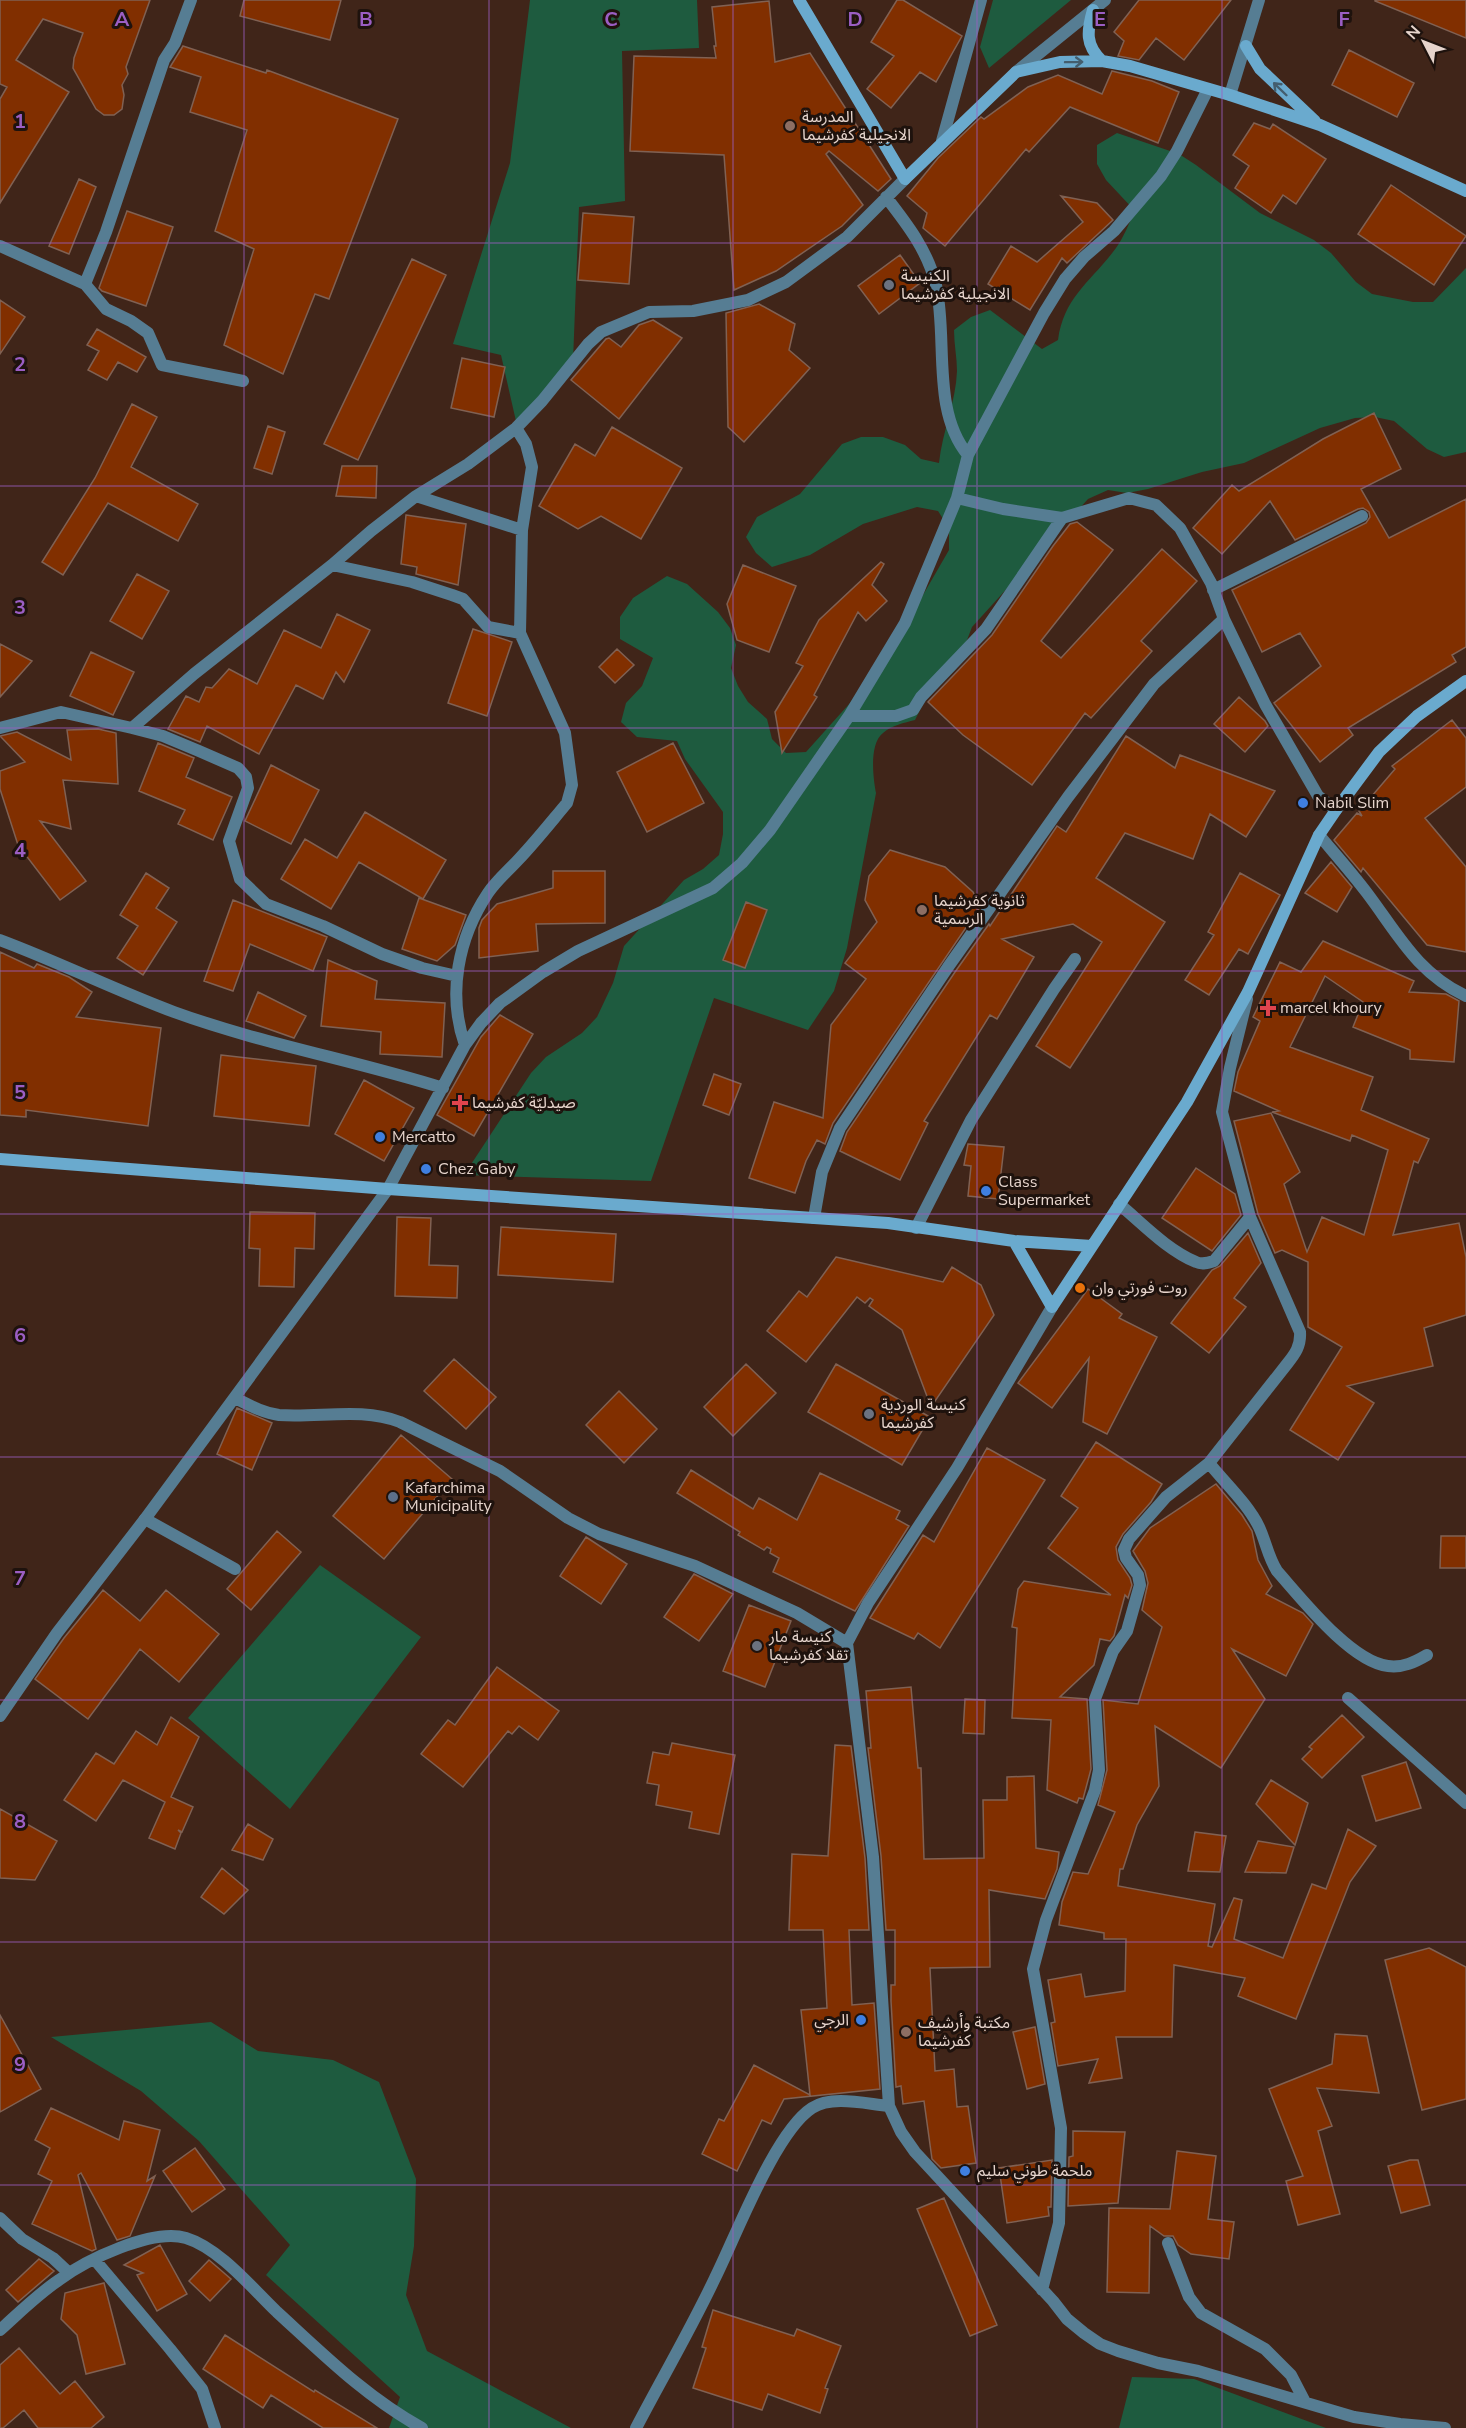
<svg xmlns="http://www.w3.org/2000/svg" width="1466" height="2428" font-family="'Nunito Sans','Noto Sans Arabic',sans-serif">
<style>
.green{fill:#1e5b3f}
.building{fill:#812f00;stroke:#806153;stroke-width:1.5}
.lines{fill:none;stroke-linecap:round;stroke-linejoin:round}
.lane{stroke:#567d93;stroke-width:12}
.street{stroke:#567d93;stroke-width:12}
.secondary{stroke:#6aaace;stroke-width:12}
.oneway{stroke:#445e6e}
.grid{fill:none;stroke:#9b5ec3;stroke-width:1.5;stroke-opacity:0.55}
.education-dot{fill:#8d6e63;stroke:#1e120d;stroke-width:2}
.worship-dot{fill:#6b7280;stroke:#1e120d;stroke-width:2}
.shop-dot{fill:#3f7fe0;stroke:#1e120d;stroke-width:2}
.health-dot{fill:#e0444e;stroke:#1e120d;stroke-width:2}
.food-dot{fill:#e8710a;stroke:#1e120d;stroke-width:2}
.service-dot{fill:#5c6f8a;stroke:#1e120d;stroke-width:2}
.labels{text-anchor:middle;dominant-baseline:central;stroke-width:6;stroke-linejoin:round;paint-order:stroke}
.poi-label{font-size:16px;fill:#e6d4cc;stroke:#1e120d;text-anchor:start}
.grid-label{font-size:20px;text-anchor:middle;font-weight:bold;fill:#9b5ec3;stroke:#1e120d;stroke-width:6;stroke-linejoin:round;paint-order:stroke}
</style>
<rect width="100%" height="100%" fill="#402519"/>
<path class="green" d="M530 0H697L699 48 622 51 625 201 579 207 573 361 518 430 501 355 453 344 510 163Z
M993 0H1071L989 68 980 47Z
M1117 133 1179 154 1196 165 1260 213 1314 240 1331 253 1356 282 1372 294 1413 302H1433L1466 268V452L1444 457 1427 449 1394 421 1375 417 1355 418 1320 428 1244 463 1202 472 1148 489 1127 493 1108 490 1088 499 972 627 956 669 926 698 915 720C904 723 892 725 883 733 869 744 873 777 876 793L847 948 834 991 808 1030 714 998 651 1181 464 1175 531 1073 546 1057 582 1033 597 1017 613 983 624 946 684 880 703 869 719 855 723 834V812L685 759 677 741 637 737 621 722 626 703 642 686 653 658 620 639V617L633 598 667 576 687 584 718 612 730 628 736 645 731 668 738 686 748 702 767 719 772 739 786 753 806 752 850 703 923 595 949 550V528L938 511 917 507 863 524 810 555 772 567 756 553 746 537 757 517 800 494 842 444 861 437H883L905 445 921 459 939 463C942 432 956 402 957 371 957 358 954 344 954 330L971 317 990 310 1042 349 1058 340C1064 296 1092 281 1116 248 1124 237 1129 223 1135 211L1106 180 1097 164V145Z
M320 1565 421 1637 290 1809 188 1718Z
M211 2022 258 2051 333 2060 379 2082 416 2179 414 2246 406 2295 427 2351 571 2428H389L400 2397 266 2275 290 2245 199 2141 141 2091 51 2037Z
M1132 2377 1194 2379 1326 2428H1119Z"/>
<path class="building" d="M0 0H150L126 67 128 74 122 85 124 95 122 109 114 115H104L96 109 73 68 74 58 83 33 43 19 16 60 69 92 0 203V99L7 87 0 84Z
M244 0H341L330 40 240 16Z
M897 0H903L962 36 936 82 920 72 891 108 867 89 894 56 871 42Z
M1139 0H1231L1184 60 1156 38 1139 60 1118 56 1124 41 1114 32Z
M1375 0H1466V38L1375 1Z
M769 1 775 62 810 53 891 179 878 191 829 151 826 154 863 205 842 226 776 271 734 290 724 155 630 151 634 56 716 58 714 46H716L712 7Z
M183 46 266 73 267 70 398 119 329 299 315 294 283 374 224 345 254 249 215 231 247 130 190 112 201 77 170 67Z
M1349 50 1414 83 1397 117 1332 85Z
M1112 71 1152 81 1179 92 1158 143 1070 107 1029 152 1026 149 945 246 923 228 927 213 907 196 938 158 981 117 984 119 1028 87 1058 75 1102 94Z
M1254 123 1270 129 1273 124 1326 159 1296 204 1283 195 1271 213 1235 188 1249 166 1233 155Z
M79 179 96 187 69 254 49 246Z
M1391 185 1466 236 1434 285 1358 234Z
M1061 196 1097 203 1113 220 1067 263 1062 258 1030 310 988 284 1011 246 1037 262 1083 222Z
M127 211 173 227 146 306 102 291 99 288Z
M583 213 634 217 629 284 578 280Z
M900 255 920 283 879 314 858 286Z
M412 259 446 275 358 460 324 444Z
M0 300 25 317 0 354Z
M759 304 795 324 789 350 810 368 744 442 728 427 726 313Z
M653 320 682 338 619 419 571 380 606 339 609 338 621 347 639 325Z
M97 329 146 357 137 372 118 362 107 380 88 370 99 351 87 345Z
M462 358 505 367 494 417 451 408Z
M132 404 157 417 131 467 198 504 178 541 108 503 63 575 42 562 95 478Z
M1374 413 1401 469 1361 489 1389 538 1466 499V647L1452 655 1456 662 1348 728 1353 735 1320 762 1274 703 1321 666 1300 633 1262 652 1232 590 1366 523 1370 517 1369 512 1363 508 1358 509 1295 540 1270 501 1222 554 1193 528 1232 485 1239 491 1323 439Z
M268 426 285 432 272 474 254 468Z
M612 427 682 468 641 539 601 516 578 529 539 506 575 444 595 456Z
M342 466H377L376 498 336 496Z
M406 515 466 524 458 585 416 574 417 567 401 564Z
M1077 522 1113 550 1041 641 1061 658 1162 549 1197 581 1141 641 1152 651 1091 718 1085 713 1032 785 963 735 928 702 992 635 1053 546 1070 524Z
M881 562 884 564 872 585 887 601 866 621 858 612 814 695 817 697 782 753 775 712 803 666 796 663 819 620Z
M743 565 796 586 769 652 737 640 727 604Z
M137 574 169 591 142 639 110 621Z
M337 614 370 630 344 682 336 672 323 699 296 685 259 754 207 726 200 742 168 729 186 696 199 702 206 687 212 688 229 669 257 684 284 630 321 648Z
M473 629 512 642 487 716 448 703Z
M0 644 32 661 0 697Z
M617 649 634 665 615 683 599 667Z
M91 652 134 672 113 715 70 696Z
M1239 697 1265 721 1268 726 1245 752 1214 724Z
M1452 720 1466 738V787L1425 818 1466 867V952L1427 945 1363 868 1361 872 1334 840 1357 813 1362 816 1359 811 1395 769 1392 766Z
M98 729 116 733 118 784 63 780 71 829 40 821 86 881 60 900 18 845 0 789V771L25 762 0 736 17 732 71 760 67 730Z
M1126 736 1175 768 1180 755 1275 791 1246 837 1210 814 1193 859 1125 833 1096 878 1165 922 1070 1068 1036 1046 1102 942 1073 924 1002 939 1034 957 997 1019 990 1015 924 1121 928 1123 900 1180 840 1151 847 1132 955 972 989 924 990 926 1057 826 1066 832Z
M158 743 194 758 186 777 232 797 213 840 178 824 185 810 139 791Z
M673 743 704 803 647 832 617 772Z
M271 765 319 790 291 844 245 821Z
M365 812 446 860 423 899 359 862 331 909 281 879 305 839 337 858Z
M890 850 945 867 973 892 980 907 833 1123 825 1144 817 1140 806 1161 795 1193 749 1178 774 1102 823 1118 831 1025 866 979 845 963 877 922 865 900 869 876Z
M1331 862 1352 887 1337 912 1305 893Z
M553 871H605V923L536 924 538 951 479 958V928L482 920 497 904 553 888Z
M146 873 169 888 156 908 177 922 143 975 117 958 138 926 120 915Z
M1240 873 1280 895 1248 954 1239 949 1209 995 1185 980 1214 935 1208 932Z
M419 898 466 915 455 945 437 961 402 949Z
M233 900 327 937 313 971 250 944 233 991 204 981Z
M746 902 767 910 745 968 723 960Z
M1323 941 1414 981 1409 992 1446 994 1459 1001 1454 1062 1410 1059V1050L1353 1027 1363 1002 1325 976 1290 1047 1373 1077 1361 1110 1429 1139 1418 1163 1414 1161 1393 1235 1459 1223 1466 1257V1315L1424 1328 1433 1366 1347 1386 1374 1403 1338 1460 1290 1430 1342 1347 1308 1327V1262L1282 1250 1275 1253 1258 1214 1234 1121 1271 1113 1300 1172 1284 1184 1307 1252 1322 1217 1364 1235 1388 1150 1352 1135 1350 1141 1272 1112 1279 1111 1234 1091 1238 1072 1260 1021 1253 1017 1280 962 1301 972Z
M0 952 34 968 37 964 69 977 92 992 76 1017 161 1028 148 1126 26 1110V1117L0 1115Z
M328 960 377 981 375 999 445 1003 442 1057 380 1054 381 1032 321 1026Z
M258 992 306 1016 294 1038 246 1021Z
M500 1015 533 1034 474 1136 437 1115 481 1037Z
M221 1055 316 1066 309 1126 214 1116Z
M714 1074 741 1084 729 1115 703 1105Z
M364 1080 414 1108 384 1161 335 1134Z
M968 1144 1004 1147 998 1199 968 1196 971 1166 964 1165Z
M1196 1168 1235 1194 1241 1215 1212 1251 1162 1218Z
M250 1212 315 1213 314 1249 295 1248 294 1287 259 1286 260 1249 249 1248Z
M397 1217 431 1218 429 1265 458 1266 457 1298 395 1296Z
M501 1227 616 1234 613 1282 498 1275Z
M1248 1233 1261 1263 1234 1298 1246 1307 1209 1353 1171 1323 1212 1270 1220 1266Z
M836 1257 943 1282 952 1267 981 1285 994 1315 931 1407 902 1330 869 1306 873 1300 870 1298 865 1303 857 1297 806 1362 767 1331 799 1291 807 1297Z
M1088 1289 1122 1314 1119 1318 1157 1337 1107 1434 1083 1422 1089 1358 1052 1408 1018 1383Z
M454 1359 496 1397 466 1429 424 1391Z
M746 1364 776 1393 733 1436 704 1407Z
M836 1364 930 1417 902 1465 808 1412Z
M619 1391 657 1429 624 1463 586 1425Z
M237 1408 272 1423 252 1470 217 1454Z
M401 1435 452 1479 384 1559 333 1516Z
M1096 1442 1162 1484 1151 1502 1123 1534 1116 1547 1118 1560 1130 1578 1132 1585 1128 1598 1125 1595 1114 1636 1110 1641 1100 1639 1094 1665 1060 1697 1087 1699 1091 1769 1083 1799 1079 1798 1077 1803 1047 1790 1051 1720 1012 1718 1017 1628 1012 1627 1018 1589 1024 1581 1111 1595 1048 1548 1078 1508 1061 1496Z
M987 1448 1045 1480 940 1648 918 1633 914 1639 870 1618 923 1535 934 1542Z
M691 1470 753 1509 759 1498 797 1520 820 1473 900 1511 896 1519 909 1526 855 1611 773 1572 779 1558 770 1553 771 1549 767 1547 764 1550 738 1535 740 1532 677 1493Z
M1216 1484 1242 1515 1252 1531 1258 1560 1272 1586 1266 1594 1303 1613 1313 1624 1286 1676 1232 1649 1265 1699 1221 1768 1155 1726 1159 1786 1137 1825 1123 1869H1120L1118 1886 1215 1904 1208 1946 1212 1947 1234 1898 1242 1900 1234 1939 1283 1958 1312 1884 1326 1889 1348 1829 1376 1846 1350 1882 1296 2019 1238 1996 1245 1978 1174 1965 1172 2037H1116L1122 2078 1089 2083 1098 2059 1058 2066 1051 2023 1055 2022 1048 1980 1081 1974 1085 1997 1125 1991 1126 1939H1104V1933L1059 1925 1062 1902 1073 1872 1088 1874 1115 1812 1098 1805 1107 1770 1103 1700 1138 1704 1162 1627 1142 1610 1148 1583 1145 1571 1133 1551 1150 1528Z
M277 1531 301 1552 251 1610 227 1589Z
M1441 1536H1466V1568H1440Z
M586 1537 627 1564 601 1604 560 1576Z
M694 1574 733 1594 699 1641 664 1617Z
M103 1590 140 1621 166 1590 219 1634 179 1682 140 1649 88 1719 35 1679 64 1638Z
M749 1605 791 1621 765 1687 723 1671Z
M497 1667 559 1711 538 1740 519 1726 512 1734 508 1731 463 1787 421 1754 448 1720 455 1725Z
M911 1687 918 1768H921L924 1859 984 1858 983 1800H1007V1777L1034 1776 1036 1848 1059 1852 1057 1869 1045 1899 989 1890 990 1967 930 1968 935 2071 954 2069 957 2107 968 2106 976 2163 941 2168 932 2159 924 2101 903 2104 901 2086 896 2087 891 2001V1985H895V1930H886L881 1856 868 1748H871L866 1691Z
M965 1699 985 1700 984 1734 963 1733Z
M1342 1715 1364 1737 1322 1778 1302 1759 1312 1749 1309 1747Z
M171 1717 199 1737 171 1797 193 1807 182 1832 178 1830 181 1833 175 1849 149 1838 165 1802 123 1780 96 1821 64 1800 96 1753 114 1764 136 1731 157 1745Z
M672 1743 735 1755 719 1834 689 1828 692 1812 656 1805 659 1785 647 1783 653 1752 669 1755Z
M835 1745 851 1746 865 1858 869 1930H849L852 2005 874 2003 880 2089 784 2099 771 2124 762 2120 737 2171 702 2154 719 2119 724 2121 754 2065 810 2095 801 2010 827 2008 823 1930H789L792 1854 828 1856Z
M1406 1762 1421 1808 1376 1821 1362 1776Z
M1271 1780 1308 1803 1295 1845 1256 1804Z
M0 1809 57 1841 35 1880 0 1878Z
M248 1824 273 1839 263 1860 232 1850Z
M1195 1832 1226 1836 1220 1872 1188 1871Z
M1258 1841 1294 1847 1286 1873 1245 1872Z
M222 1868 248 1890 224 1914 201 1897Z
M1429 1948 1466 1967V2099L1422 2110 1385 1960Z
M0 2015 41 2089 0 2112Z
M1035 2027 1045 2084 1027 2089 1013 2032Z
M1335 2034 1367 2036 1379 2093 1317 2088 1332 2126 1318 2131 1340 2214 1298 2225 1286 2181 1303 2176 1269 2089 1332 2064Z
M51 2108 119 2140 124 2121 160 2130 147 2181 155 2176 130 2236 117 2240 81 2173 78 2175 96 2249 92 2251 32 2224 52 2181 38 2174 50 2148 35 2140Z
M1073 2131 1125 2132 1118 2203 1068 2206 1069 2157 1073 2156Z
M195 2148 225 2189 192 2212 163 2171Z
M1177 2151 1216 2156 1208 2219 1234 2222 1229 2259 1191 2254 1178 2245 1173 2236H1164L1150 2226 1149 2293 1107 2292 1109 2208 1170 2209Z
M1052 2160 1051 2207H1048L1049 2216 1007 2223 999 2168Z
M1410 2160H1418L1430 2205 1401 2213 1388 2166Z
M944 2198 997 2325 970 2336 917 2209Z
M160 2245 187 2294 157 2311 137 2275 143 2273 124 2265Z
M39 2259 54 2271 18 2302 6 2290Z
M209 2260 231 2279 210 2301 189 2281Z
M104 2283 125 2364 86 2374 77 2335 61 2319 65 2293Z
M713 2310 794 2336 797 2329 841 2346 825 2388 828 2389 820 2413 768 2394 762 2410 693 2388 706 2348 702 2347Z
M225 2335 314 2392 315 2390 377 2428H323L271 2395 263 2408 203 2369Z
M19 2348 60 2394 75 2381 104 2417 91 2428H38L24 2410 3 2428H0V2365Z"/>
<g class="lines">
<path class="lane" d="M0 246 85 284 106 232 164 60 175 43 191 0
M85 284 106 309 131 321 148 333 162 365 243 381
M1319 835C1335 854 1352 873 1367 893 1398 934 1417 973 1466 996
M145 1519 235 1569"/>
<path class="street" d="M1016 72 1105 0
M1230 95 1259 0
M942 141 981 0
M886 197C907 224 928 251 936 285 948 338 931 411 968 455
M416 496 522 530
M957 498 1003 509 1062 518 1129 498 1156 505 1180 528 1211 583 1224 619 1265 704 1318 796 1336 810
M332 565 412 582 452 595 463 599 488 627 520 633
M1213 590 1362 516
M849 716H896L913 710 921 697 986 629 1062 518
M0 728 61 712 132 728 194 674 332 565 371 531 416 496 468 464 516 428 542 401 588 344 601 332 649 312 693 311 748 300 786 282 847 237 905 179
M132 728 163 736 199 751 238 768 246 777 248 788 229 841 240 879 266 904 323 926 382 954 422 968 457 976
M0 940C59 962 115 990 174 1012 262 1044 354 1060 443 1088
M465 1045C447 994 458 938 488 893 497 880 509 870 519 859 536 841 551 822 567 803L572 785 565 733 520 633 522 530 532 467 526 444 516 428
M1119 1204C1142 1223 1167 1250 1196 1262 1202 1265 1208 1263 1214 1261L1250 1217
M814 1218 822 1172 840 1128 948 967 1068 797 1154 684 1224 619
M916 1228 971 1120 1054 989 1075 959
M1052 1307 957 1468 868 1603 847 1643 873 1857 889 2106 901 2132 915 2152 1053 2301 1067 2319 1084 2333 1100 2344 1118 2351 1158 2363 1198 2371 1354 2417 1400 2424 1445 2428
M235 1398C249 1405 263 1413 279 1415 319 1418 362 1407 400 1422L500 1471 568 1518 599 1534 695 1566 797 1613 847 1643
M1209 1463C1225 1483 1248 1504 1259 1527 1266 1542 1268 1557 1277 1571 1301 1598 1351 1662 1388 1666 1403 1668 1415 1662 1427 1655
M1348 1698 1466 1803
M0 1716 57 1633 145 1519 388 1189 465 1045 481 1023 500 1003 543 972 578 951 713 888 742 863 770 830 849 716 905 623 957 498 968 455 1044 313 1065 279 1084 257 1114 231 1161 176 1177 151 1208 89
M0 2218 22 2239 53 2258 69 2273
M1168 2243 1189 2297 1201 2313 1265 2349 1291 2375 1305 2402
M95 2260 170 2349 202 2389 215 2428
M1042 2290 1059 2223 1061 2128 1033 1969 1046 1920 1095 1790 1099 1770 1095 1699 1113 1651 1127 1631 1140 1585 1138 1575 1126 1558 1124 1550 1129 1539 1166 1497 1209 1463 1287 1364C1295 1354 1301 1346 1300 1332L1250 1217 1222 1112 1230 1068 1247 999
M0 2330C19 2313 38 2294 59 2280 86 2260 152 2228 186 2238 219 2248 252 2288 277 2312 324 2355 366 2397 422 2428
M636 2428C662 2378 691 2329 715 2278 736 2236 775 2132 812 2108 832 2095 866 2104 889 2106"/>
<path class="secondary" d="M799 0 905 179 1016 72 1060 62 1102 61 1130 66 1230 95 1320 125 1466 191
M1093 10C1087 31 1085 45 1102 61
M1246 46 1260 69 1315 121
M0 1159 388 1189 888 1223 1014 1241 1092 1246
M1014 1241 1052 1307 1187 1102 1248 992 1319 835 1336 810 1379 752 1417 716 1466 681"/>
</g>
<defs><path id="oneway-shaft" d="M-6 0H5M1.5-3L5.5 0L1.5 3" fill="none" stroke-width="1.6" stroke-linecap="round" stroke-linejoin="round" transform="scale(1.5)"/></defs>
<g class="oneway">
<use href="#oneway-shaft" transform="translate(1074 62) rotate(-1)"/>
<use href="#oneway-shaft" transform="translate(1280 89) rotate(-136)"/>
</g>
<path class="grid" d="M244 0V2428M489 0V2428M733 0V2428M977 0V2428M1222 0V2428M0 243H1466M0 486H1466M0 728H1466M0 971H1466M0 1214H1466M0 1457H1466M0 1700H1466M0 1942H1466M0 2185H1466"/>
<g class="education-dot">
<circle cx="790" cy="126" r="6"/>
<circle cx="922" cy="910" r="6"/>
<circle cx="906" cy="2032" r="6"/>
</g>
<g class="worship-dot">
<circle cx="889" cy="285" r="6"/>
<circle cx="869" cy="1414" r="6"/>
<circle cx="757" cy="1646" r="6"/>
</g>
<g class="shop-dot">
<circle cx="1303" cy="803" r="6"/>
<circle cx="380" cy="1137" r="6"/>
<circle cx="426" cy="1169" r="6"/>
<circle cx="986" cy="1191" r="6"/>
<circle cx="861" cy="2020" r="6"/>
<circle cx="965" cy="2171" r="6"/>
</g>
<g class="health-dot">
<path d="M1265 999h6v6h6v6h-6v6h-6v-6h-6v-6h6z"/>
<path d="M457 1094h6v6h6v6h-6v6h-6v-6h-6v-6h6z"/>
</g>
<circle class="food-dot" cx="1080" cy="1288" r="6"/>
<circle class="service-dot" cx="393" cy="1497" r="6"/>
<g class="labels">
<g class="poi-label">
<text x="802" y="117">المدرسة<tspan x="802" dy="18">الانجيلية كفرشيما</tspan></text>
<text x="901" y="276">الكنيسة<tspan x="901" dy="18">الانجيلية كفرشيما</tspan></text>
<text x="1315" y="803">Nabil Slim</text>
<text x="934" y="901">ثانوية كفرشيما<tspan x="934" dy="18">الرسمية</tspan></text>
<text x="1280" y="1008">marcel khoury</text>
<text x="472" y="1103">صيدليّة كفرشيما</text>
<text x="392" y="1137">Mercatto</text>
<text x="438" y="1169">Chez Gaby</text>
<text x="998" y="1182">Class<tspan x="998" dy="18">Supermarket</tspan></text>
<text x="1092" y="1288">روت فورتي وان</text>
<text x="881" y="1405">كنيسة الوردية<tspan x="881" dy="18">كفرشيما</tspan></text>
<text x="405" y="1488">Kafarchima<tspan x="405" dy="18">Municipality</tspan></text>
<text x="769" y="1637">كنيسة مار<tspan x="769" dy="18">تقلا كفرشيما</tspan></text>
<text x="849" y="2020" text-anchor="end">الرجي</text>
<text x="918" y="2023">مكتبة وأرشيف<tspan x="918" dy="18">كفرشيما</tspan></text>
<text x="977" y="2171">ملحمة طوني سليم</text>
</g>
</g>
<g class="grid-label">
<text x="122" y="26">A</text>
<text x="366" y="26">B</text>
<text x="611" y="26">C</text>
<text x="855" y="26">D</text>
<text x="1100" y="26">E</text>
<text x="1344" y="26">F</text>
<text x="20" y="128">1</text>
<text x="20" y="371">2</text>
<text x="20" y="614">3</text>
<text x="20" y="857">4</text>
<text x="20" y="1099">5</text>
<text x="20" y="1342">6</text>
<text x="20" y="1585">7</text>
<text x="20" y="1828">8</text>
<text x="20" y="2071">9</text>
</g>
<g transform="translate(1424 42) rotate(312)" stroke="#1e120d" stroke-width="4.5" paint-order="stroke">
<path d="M0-4.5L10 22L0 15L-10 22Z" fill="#e6d4cc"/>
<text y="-9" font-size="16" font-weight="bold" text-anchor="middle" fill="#e6d4cc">N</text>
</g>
</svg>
